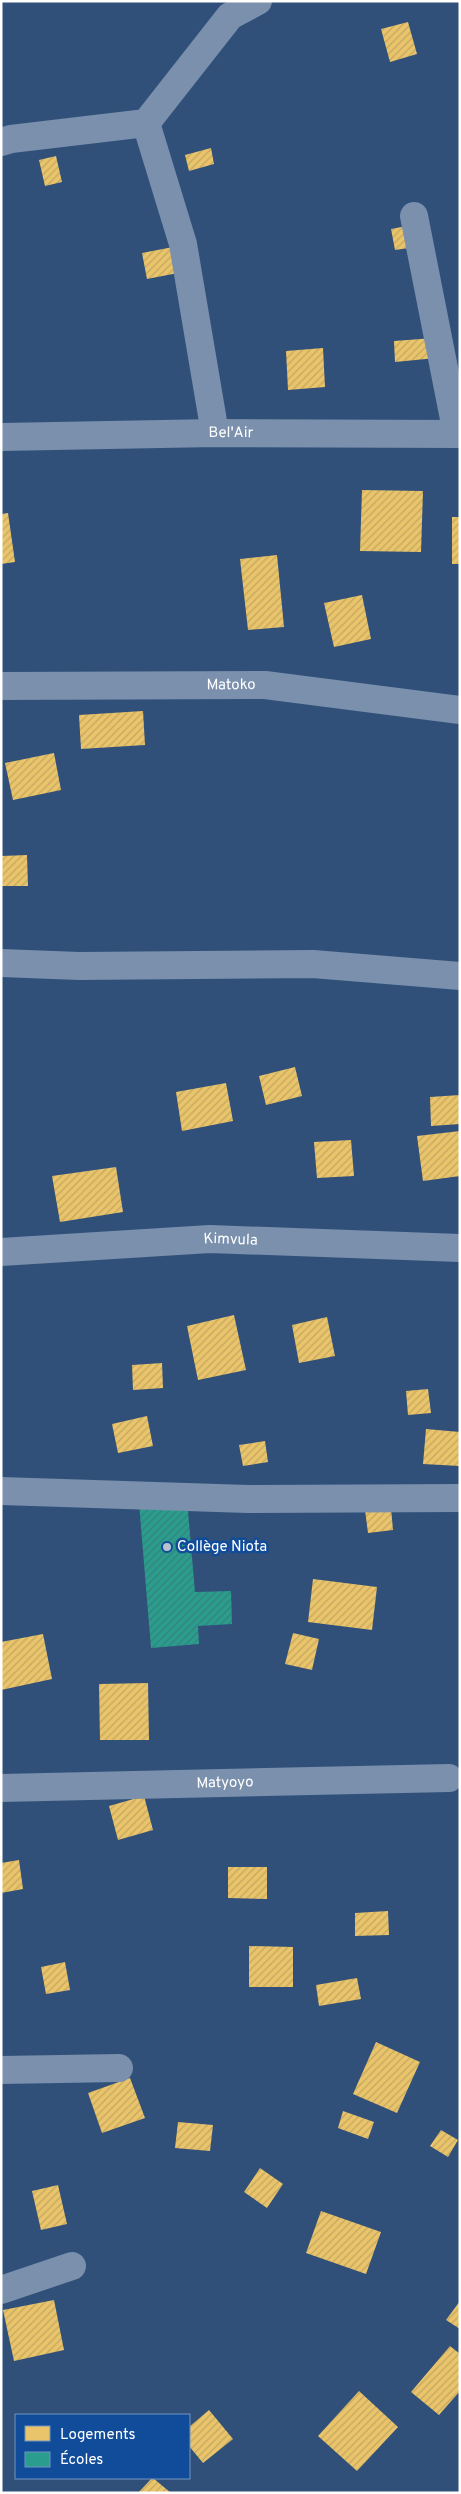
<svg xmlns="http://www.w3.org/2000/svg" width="461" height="2494" font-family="Overpass,sans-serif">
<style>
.homes{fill:url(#homes-hatch)}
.schools{fill:url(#schools-hatch)}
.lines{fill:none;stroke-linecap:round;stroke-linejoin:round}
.minor{stroke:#7a90ac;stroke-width:28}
.poi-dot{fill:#b7c2d0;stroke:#104c99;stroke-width:2}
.labels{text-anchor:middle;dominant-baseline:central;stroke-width:5;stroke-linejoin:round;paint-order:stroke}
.street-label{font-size:15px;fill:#fff;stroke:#104c99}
.poi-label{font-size:15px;fill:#fff;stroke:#104c99;text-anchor:start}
</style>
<defs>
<pattern id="homes-hatch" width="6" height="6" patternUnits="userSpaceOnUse" patternTransform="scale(1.25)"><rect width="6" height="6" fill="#e9c46a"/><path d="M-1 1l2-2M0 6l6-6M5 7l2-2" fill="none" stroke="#c2a662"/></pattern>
<pattern id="schools-hatch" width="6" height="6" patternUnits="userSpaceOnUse" patternTransform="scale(1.25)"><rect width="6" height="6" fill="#2a9d8f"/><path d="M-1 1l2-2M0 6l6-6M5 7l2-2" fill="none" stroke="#368178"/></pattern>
</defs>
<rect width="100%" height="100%" fill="#30507a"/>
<path class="homes" d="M408 22 417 54 390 62 381 29Z
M211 148 214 164 189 171 185 155Z
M56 156 62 182 45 186 39 160Z
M412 225 416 247 395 250 391 229Z
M173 247 178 273 147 279 142 253Z
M434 338 436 358 395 362 394 341Z
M323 348 325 387 288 390 286 351Z
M362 490 423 491 421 552 360 551Z
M8 513 15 562 1 564V514Z
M452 517H460V564H452Z
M277 555 284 627 248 630 240 559Z
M362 595 371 639 334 647 324 603Z
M143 711 145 745 81 749 79 715Z
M54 753 61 790 13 800 5 763Z
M27 855 28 886H1V856Z
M295 1067 302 1096 266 1105 259 1076Z
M226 1083 233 1121 182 1131 176 1092Z
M460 1095V1124L431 1126 430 1097Z
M460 1131V1176L423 1181 417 1136Z
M351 1140 354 1176 317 1178 314 1142Z
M116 1167 123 1212 60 1222 52 1176Z
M234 1315 246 1370 198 1380 187 1326Z
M327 1317 335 1356 299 1363 292 1325Z
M162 1363 163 1388 133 1390 132 1365Z
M428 1389 431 1413 408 1415 406 1391Z
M147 1416 153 1446 118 1453 112 1424Z
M426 1429 460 1432V1466L423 1464Z
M265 1441 268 1462 243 1466 239 1445Z
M391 1508 393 1530 368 1533 365 1510Z
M313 1579 377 1587 372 1630 308 1622Z
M293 1633 319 1639 312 1670 285 1664Z
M43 1634 52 1679 1 1690V1642Z
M148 1683 149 1740H100L99 1684Z
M144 1796 153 1830 118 1840 109 1806Z
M19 1860 23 1889 1 1893V1863Z
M228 1867H267V1899L228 1898Z
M388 1911 389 1935 355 1936V1913Z
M249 1946 293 1947V1987H249Z
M65 1962 70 1990 46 1994 41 1967Z
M357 1978 361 1999 319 2006 316 1985Z
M376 2042 420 2062 397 2113 353 2094Z
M130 2078 145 2118 102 2133 88 2093Z
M343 2111 374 2122 368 2139 338 2128Z
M178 2122 213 2125 210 2151 175 2148Z
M441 2130 458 2140 448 2157 430 2146Z
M260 2168 283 2184 267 2208 244 2192Z
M58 2185 67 2224 41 2230 32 2191Z
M321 2211 381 2232 366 2274 306 2253Z
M54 2300 64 2350 14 2361 3 2310Z
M460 2301V2329L446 2320Z
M450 2346 460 2354V2391L439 2415 411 2392Z
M359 2391 398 2427 357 2471 318 2436Z
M209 2410 233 2439 203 2463 189 2446V2427Z
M152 2478H153L171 2493H138Z"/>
<path class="schools" d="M187 1500 195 1592 231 1591 232 1624 198 1626 199 1644 151 1648 139 1503Z"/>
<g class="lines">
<g class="minor">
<path d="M146 123 183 244 215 433"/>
<path d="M1 142 11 139 146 123 230 16 258 1"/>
<path d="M414 216 457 434"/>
<path id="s1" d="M1 437 215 433 460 434"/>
<path id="s2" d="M1 686 265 685 460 710"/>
<path d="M1 963 79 966 313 964 460 976"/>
<path id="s3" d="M1 1252 210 1239 460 1248"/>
<path d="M1 1491 248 1499 460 1498"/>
<path id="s4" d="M1 1788 449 1778"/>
<path d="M1 2070 119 2068"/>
<path d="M1 2290 72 2266"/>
</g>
</g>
<circle class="poi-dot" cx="167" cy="1547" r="5"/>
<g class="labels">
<g class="street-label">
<text stroke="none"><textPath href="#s1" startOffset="230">Bel'Air</textPath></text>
<text stroke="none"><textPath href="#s2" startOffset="230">Matoko</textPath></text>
<text stroke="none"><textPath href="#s3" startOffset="230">Kimvula</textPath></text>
<text stroke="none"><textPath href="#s4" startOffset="224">Matyoyo</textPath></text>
</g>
<g class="poi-label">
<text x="177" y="1547">Collège Niota</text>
</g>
</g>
<rect width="461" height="2494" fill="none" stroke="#ffffff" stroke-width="5"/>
<rect x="15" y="2414" width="175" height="65" fill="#104c99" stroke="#7094c2"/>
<rect x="25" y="2426" width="25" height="15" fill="#e9c46a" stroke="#7094c2"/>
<text x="60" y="2439" font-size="15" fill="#ffffff">Logements</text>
<rect x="25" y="2452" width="25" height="15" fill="#2a9d8f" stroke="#7094c2"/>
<text x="60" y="2464" font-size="15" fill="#ffffff">Écoles</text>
</svg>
